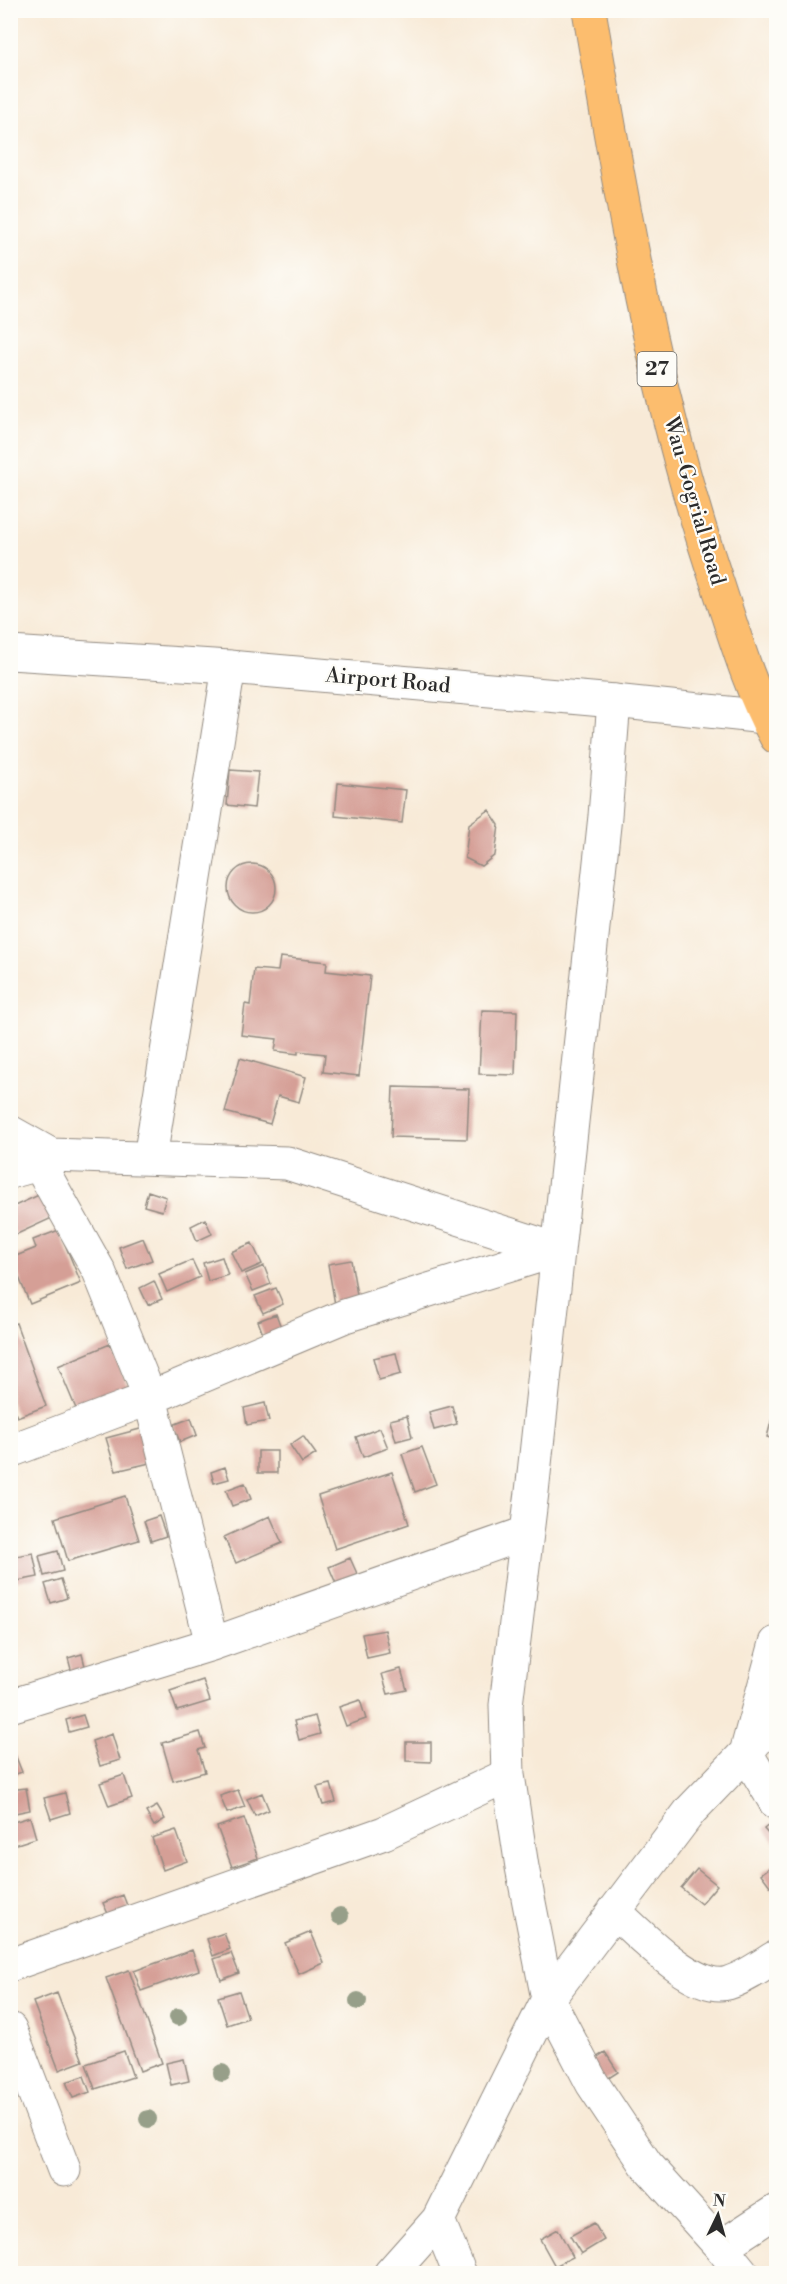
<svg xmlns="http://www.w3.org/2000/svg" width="787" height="2284" font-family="'Libre Bodoni',serif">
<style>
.building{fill:#d59f96}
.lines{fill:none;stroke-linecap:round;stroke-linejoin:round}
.minor-casing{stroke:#928a81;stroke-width:35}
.tertiary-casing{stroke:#928a81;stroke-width:35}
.primary-casing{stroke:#928a81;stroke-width:35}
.minor{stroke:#fff;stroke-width:33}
.tertiary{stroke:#fff;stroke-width:33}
.primary{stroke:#fcbd6e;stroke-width:33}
.tree{fill:#979f89}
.labels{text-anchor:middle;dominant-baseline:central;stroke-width:4.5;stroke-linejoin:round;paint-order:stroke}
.shield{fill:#fdfcf7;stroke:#6a6a68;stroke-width:1.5}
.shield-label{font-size:20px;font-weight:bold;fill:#2b2b2b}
.street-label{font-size:21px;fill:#2b2b2b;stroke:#fdfcf7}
</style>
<rect width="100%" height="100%" fill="#fdfcf7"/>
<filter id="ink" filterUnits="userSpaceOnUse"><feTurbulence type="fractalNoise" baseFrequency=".0167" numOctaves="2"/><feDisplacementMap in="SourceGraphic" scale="12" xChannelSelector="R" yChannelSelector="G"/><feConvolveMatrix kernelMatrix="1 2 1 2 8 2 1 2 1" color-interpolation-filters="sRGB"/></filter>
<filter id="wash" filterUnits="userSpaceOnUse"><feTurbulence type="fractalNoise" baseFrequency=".008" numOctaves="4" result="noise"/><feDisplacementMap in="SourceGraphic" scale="24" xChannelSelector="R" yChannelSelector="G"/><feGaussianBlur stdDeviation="1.35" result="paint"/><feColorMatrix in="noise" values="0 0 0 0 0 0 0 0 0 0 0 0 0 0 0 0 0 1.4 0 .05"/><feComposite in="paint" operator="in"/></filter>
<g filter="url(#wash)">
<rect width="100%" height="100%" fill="#f8ead7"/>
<g id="blocks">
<path class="building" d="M230 770 258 772 254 808 227 805Z
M338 783 406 790 402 823 335 816Z
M489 810 499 825 495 855 481 866 465 858 469 824Z
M228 888a24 24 0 1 1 48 0a24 24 0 1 1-48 0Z
M280 957 327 962 326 971 370 976 359 1076 323 1072 325 1054 298 1051V1054L275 1051 277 1039 241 1035 245 1004 250 1005 254 969 278 971Z
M482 1010 517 1011 515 1075 479 1074Z
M240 1058 306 1077 299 1102 278 1096 270 1124 225 1112Z
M393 1087 469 1089 467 1139 391 1137Z
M148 1191 166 1197 162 1211 144 1206Z
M41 1194 52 1218 15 1235 10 1226V1208Z
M205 1219 212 1234 197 1241 191 1226Z
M59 1230 81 1283 30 1304 11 1258 36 1248 33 1240Z
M143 1238 152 1260 127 1269 119 1247Z
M252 1243 262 1264 241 1273 231 1252Z
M222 1257 228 1275 208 1281 203 1263Z
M192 1260 200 1277 167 1292 159 1274Z
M351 1260 358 1301 335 1305 328 1264Z
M264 1266 271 1284 253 1291 245 1274Z
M154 1281 162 1299 148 1305 140 1288Z
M276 1288 283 1304 263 1313 255 1296Z
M276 1314 282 1330 264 1337 258 1321Z
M16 1323 46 1406 17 1417 10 1401V1325Z
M110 1344 129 1388 77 1411 58 1366Z
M396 1353 401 1374 379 1380 373 1358Z
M265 1403 269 1421 247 1425 244 1408Z
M776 1403V1440L767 1437Z
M452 1406 457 1424 434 1430 429 1412Z
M407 1416 412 1437 396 1441 390 1420Z
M191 1418 197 1435 180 1442 173 1425Z
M144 1428 154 1462 116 1471 106 1438Z
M380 1428 388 1448 363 1457 356 1437Z
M303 1436 316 1454 302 1463 290 1445Z
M422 1447 436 1484 415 1492 402 1454Z
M258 1451H277V1473H258Z
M225 1467 229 1479 214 1483 211 1472Z
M392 1472 409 1524 335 1549 318 1496Z
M245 1483 251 1499 232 1506 226 1490Z
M125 1496 139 1540 68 1561 55 1518Z
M159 1516 166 1536 151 1541 144 1521Z
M270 1516 282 1543 236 1563 224 1537Z
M58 1551 63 1571 44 1576 39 1556Z
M33 1553 38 1577 12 1582 10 1557Z
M350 1558 359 1578 337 1586 329 1567Z
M61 1579 67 1598 51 1603 45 1584Z
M385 1630 390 1653 367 1658 362 1634Z
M82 1654 86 1670 72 1673 68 1658Z
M401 1669 407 1690 388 1694 382 1674Z
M203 1680 210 1701 177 1711 170 1691Z
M360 1700 366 1719 346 1726 339 1707Z
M83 1715 87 1727 69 1732 66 1720Z
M315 1716 320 1734 299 1740 294 1721Z
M200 1732 205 1748 198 1750 205 1772 173 1781 162 1743Z
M112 1734 120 1760 100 1766 92 1741Z
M406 1742H431V1762L406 1761Z
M14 1752 22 1772 10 1776V1753Z
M124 1775 132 1798 109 1806 100 1783Z
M331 1784 336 1802 323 1805 317 1787Z
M26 1788 30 1810 10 1814V1790Z
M238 1790 245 1807 227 1813 220 1796Z
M65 1793 70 1813 51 1819 44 1798Z
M262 1793 269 1810 255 1816 247 1799Z
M157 1806 165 1819 154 1826 146 1812Z
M30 1817 36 1838 14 1845 10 1835V1823Z
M244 1818 258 1858 232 1867 217 1827Z
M771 1823 776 1829V1843L764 1829Z
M176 1830 187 1861 163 1870 152 1838Z
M776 1863V1894L761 1874Z
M697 1869 717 1885 701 1904 681 1888Z
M123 1895 130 1913 111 1920 103 1903Z
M311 1932 324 1963 299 1974 285 1943Z
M224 1933 230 1949 213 1956 207 1939Z
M192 1950 199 1970 141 1991 134 1971Z
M231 1953 239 1973 221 1980 214 1959Z
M129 1970 162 2063 140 2071 106 1978Z
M239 1991 248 2018 227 2025 218 1997Z
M57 1993 83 2061 59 2070 33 2002Z
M124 2051 133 2077 95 2089 86 2064Z
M605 2052 618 2072 601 2083 588 2063Z
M184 2059 189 2081 171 2085 166 2063Z
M84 2076 90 2092 73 2098 66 2082Z
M594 2223 604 2240 581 2254 570 2236Z
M558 2229 573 2257 555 2266 540 2239Z"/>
</g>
</g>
<g filter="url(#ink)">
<use href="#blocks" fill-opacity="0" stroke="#928a81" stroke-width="1.5"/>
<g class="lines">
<defs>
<path id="minor" d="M614 701 605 816 532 1492 506 1705 508 1775 522 1867 548 1999 592 2083 646 2164 721 2247 743 2274
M10 1132 51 1155
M150 1158 229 667
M39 1164 99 1271 150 1398 212 1644
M10 1172 39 1164 51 1155 287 1163 558 1250
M10 1451 150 1398 345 1316 558 1250
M10 1706 212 1644 526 1533
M759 1737 746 1753 776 1803
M614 1911C638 1932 694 1993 728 1983 745 1978 761 1966 776 1957
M10 1965 384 1833 508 1775
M10 2029 64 2170
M438 2220 460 2274
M721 2247 776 2211
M390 2274 438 2220 548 1999 691 1810 746 1753 776 1643"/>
<path id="tertiary" d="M10 653 229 667 614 701 765 717"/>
<path id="primary" d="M589 10C622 204 655 399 718 585 735 637 750 689 776 737"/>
</defs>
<use href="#minor" class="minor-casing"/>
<use href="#tertiary" class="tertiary-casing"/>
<use href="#primary" class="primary-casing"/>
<use href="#minor" class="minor"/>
<use href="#tertiary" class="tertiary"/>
<use href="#primary" class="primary"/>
</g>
<g class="tree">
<circle cx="340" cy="1916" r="9"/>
<circle cx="358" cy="2001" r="9"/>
<circle cx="178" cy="2017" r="9"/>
<circle cx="222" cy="2073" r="9"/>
<circle cx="148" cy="2119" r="9"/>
</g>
</g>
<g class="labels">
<rect class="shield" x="637.5" y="352" width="39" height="34" rx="4.5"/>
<g class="shield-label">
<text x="657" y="369">27</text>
</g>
<g class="street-label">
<text transform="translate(694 501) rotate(74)">Wau-Gogrial Road</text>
<text transform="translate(388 681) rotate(5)">Airport Road</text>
</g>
</g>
<rect width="787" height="2284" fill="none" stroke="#fdfcf7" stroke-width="36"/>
<g transform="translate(718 2215) rotate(5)" stroke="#fdfcf7" stroke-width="4.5" paint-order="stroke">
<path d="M0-4.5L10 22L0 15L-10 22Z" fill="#2b2b2b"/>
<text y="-9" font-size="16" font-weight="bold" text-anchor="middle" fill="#2b2b2b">N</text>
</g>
</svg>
